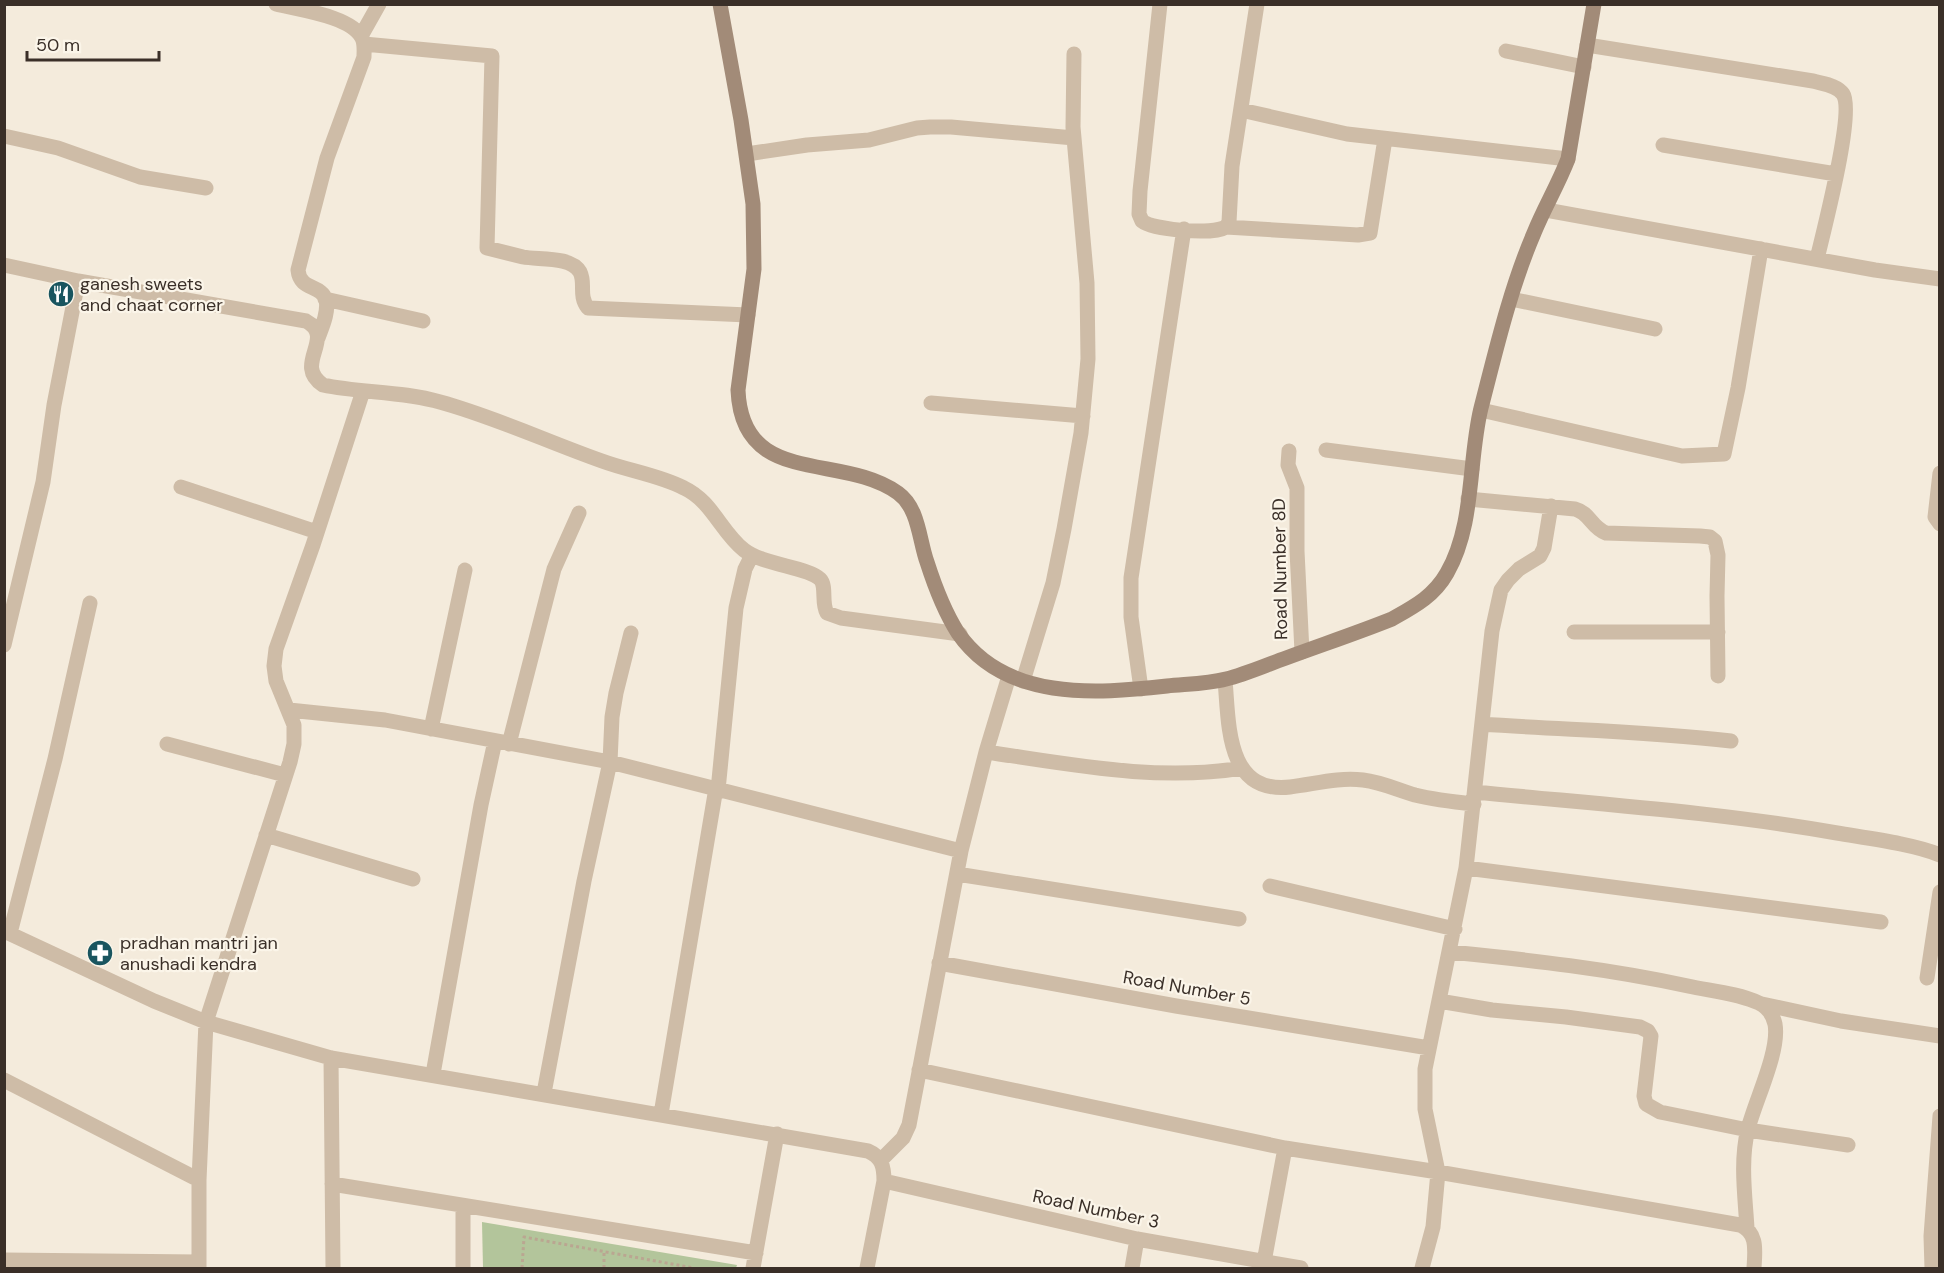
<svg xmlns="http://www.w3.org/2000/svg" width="1944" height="1273" font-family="'DM Sans',sans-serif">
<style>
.green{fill:#b3c59b}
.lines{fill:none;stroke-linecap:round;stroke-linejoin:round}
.path{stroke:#baa691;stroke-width:3;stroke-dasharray:3 3;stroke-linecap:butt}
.street{stroke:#cebca7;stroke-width:15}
.secondary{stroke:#a28b78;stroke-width:15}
.labels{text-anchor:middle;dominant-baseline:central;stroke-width:4.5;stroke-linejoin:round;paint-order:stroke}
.poi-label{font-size:18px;fill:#3a2f28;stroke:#fbf5e9;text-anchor:start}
.street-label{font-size:18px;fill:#3a2f28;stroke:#fbf5e9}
</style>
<rect width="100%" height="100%" fill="#f4ebdc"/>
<path class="green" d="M482 1222 737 1265 736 1268H483Z"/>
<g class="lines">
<path class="path" d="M522 1268 524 1237 694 1268
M604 1268V1252"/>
<path class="street" d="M276 4C299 10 351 16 362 38 365 44 364 50 364 57L327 158 298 270C300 291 321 284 326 300 329 312 322 327 318 338
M1160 4 1140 191 1139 214 1142 221C1153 230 1213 235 1226 227L1229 222 1232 166 1257 4
M361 36 379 4
M364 44 492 56 487 248C499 251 511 254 523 257 539 260 571 256 580 272 586 284 578 295 588 308L748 315
M1587 45 1813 81C1823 84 1837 85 1843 94 1855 112 1823 233 1817 259
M1506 51 1584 67
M1241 110 1347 134 1568 159
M4 136 58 148 140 177 206 188
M1663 145 1836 174
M747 154 807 145 869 140 917 128 930 127H951L1074 138
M1546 210 1875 270 1940 279
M1226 227 1358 235 1370 233 1385 139
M4 265 78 281 306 321C337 338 292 364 323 385 361 393 402 391 440 402 495 417 548 442 602 461 629 471 659 475 684 488 712 501 721 532 744 550 763 565 808 567 820 579 827 586 821 603 827 613L841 618 960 634
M325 299 423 321
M1511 299 1655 329
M931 403 1083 416
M1481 410 1682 456 1724 454 1738 388 1761 249
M1326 450 1472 469
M1289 451 1288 465 1297 488V551L1302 652
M1940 473 1935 517 1940 524
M181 487 317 532
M1468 499 1575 509C1590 513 1591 527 1606 533L1700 536 1710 537 1715 541 1718 555 1717 596 1718 676
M1574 632H1718
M4 645 43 482 54 405 78 281
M1225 680C1229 725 1226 794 1290 787 1315 784 1338 777 1363 780 1381 782 1398 790 1415 795 1435 800 1454 802 1474 804
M1023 681 1053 583 1064 529 1081 433 1088 359 1087 283 1073 127 1074 54
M1141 689 1131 617V578L1184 229
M289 710 385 720 610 762 961 851
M1482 724C1565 730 1649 731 1731 741
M431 729 465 570
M167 744 285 775
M509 744 554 569 579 513
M986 752C1070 764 1157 782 1242 768
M1475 792C1596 804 1718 812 1837 833 1866 838 1914 844 1940 855
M266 835 413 879
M1466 868 1881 922
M957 874 1239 919
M1270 886 1455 929
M4 931 154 1001 206 1022 331 1058 868 1151C882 1157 884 1167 884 1181L867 1268
M10 933 55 759 90 603
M1450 952C1530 960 1610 969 1688 986 1711 991 1737 993 1759 1003 1767 1007 1773 1015 1775 1024 1780 1051 1755 1101 1748 1129 1740 1161 1745 1195 1747 1228
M939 963 1176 1006 1429 1048
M1927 978 1940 892
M1439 1001 1492 1010 1566 1017 1640 1027 1648 1031 1651 1036 1644 1096 1646 1104 1660 1112 1748 1130 1848 1145
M1762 1004 1841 1021 1940 1036
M331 1058 333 1268
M919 1070 1285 1148 1438 1172 1740 1225C1758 1233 1755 1250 1754 1268
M433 1074 481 805 495 741
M4 1080 199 1180
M544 1093 584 881 610 762 612 717 616 693 631 633
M661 1114 715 794 718 790 736 608 745 569 752 555
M881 1160 903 1138 909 1125 961 851 986 752 1009 676
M884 1181 1137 1239 1301 1268
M332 1184 756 1253
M463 1206V1268
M4 1260 199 1262
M1264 1262 1285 1148
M199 1268V1180L206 1022 290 762 294 744V725L276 681 274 666 276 649 313 545 363 391
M753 1268 777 1134
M1132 1268 1137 1239
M1422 1268 1433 1227 1438 1172 1425 1109V1069L1466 868 1492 631 1501 590 1508 580 1519 569 1540 556 1544 548 1551 506
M1932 1268 1931 1236 1940 1116"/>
<path class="secondary" d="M720 4 741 120 753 204 754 269 738 390C742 488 841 452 898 493 919 508 919 540 927 562 935 587 944 611 958 633 1005 701 1095 694 1167 686 1186 684 1207 684 1226 679 1246 674 1266 665 1286 658 1321 645 1357 633 1392 619 1415 606 1434 596 1447 573 1475 524 1468 461 1481 408 1496 350 1510 289 1534 233 1544 208 1558 185 1568 159L1594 4"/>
</g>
<defs>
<symbol id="restaurant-disc" viewBox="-11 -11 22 22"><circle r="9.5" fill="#19555f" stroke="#fbf5e9"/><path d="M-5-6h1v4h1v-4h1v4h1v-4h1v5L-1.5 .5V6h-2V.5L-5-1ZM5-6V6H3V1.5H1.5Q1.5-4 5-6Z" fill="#fff"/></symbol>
<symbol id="pharmacy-disc" viewBox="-11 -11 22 22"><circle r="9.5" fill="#19555f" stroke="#fbf5e9"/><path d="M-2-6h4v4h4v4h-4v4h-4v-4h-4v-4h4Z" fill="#fff"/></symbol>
</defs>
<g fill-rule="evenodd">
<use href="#restaurant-disc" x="46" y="279" width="30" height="30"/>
<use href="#pharmacy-disc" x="85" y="938" width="30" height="30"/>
</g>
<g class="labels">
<g class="poi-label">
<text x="80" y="284">ganesh sweets<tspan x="80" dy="21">and chaat corner</tspan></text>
<text x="120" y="943">pradhan mantri jan<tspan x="120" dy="21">anushadi kendra</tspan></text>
</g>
<g class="street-label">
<text transform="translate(1280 569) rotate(-91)">Road Number 8D</text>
<text transform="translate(1187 988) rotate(10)">Road Number 5</text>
<text transform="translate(1096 1209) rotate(12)">Road Number 3</text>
</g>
</g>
<rect width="1944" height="1273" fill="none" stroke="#3a2f28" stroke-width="12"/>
<path d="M27 51v9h132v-9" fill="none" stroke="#3a2f28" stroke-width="3"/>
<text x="36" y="51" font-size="18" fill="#3a2f28" stroke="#fbf5e9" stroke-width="4.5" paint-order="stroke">50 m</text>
</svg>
